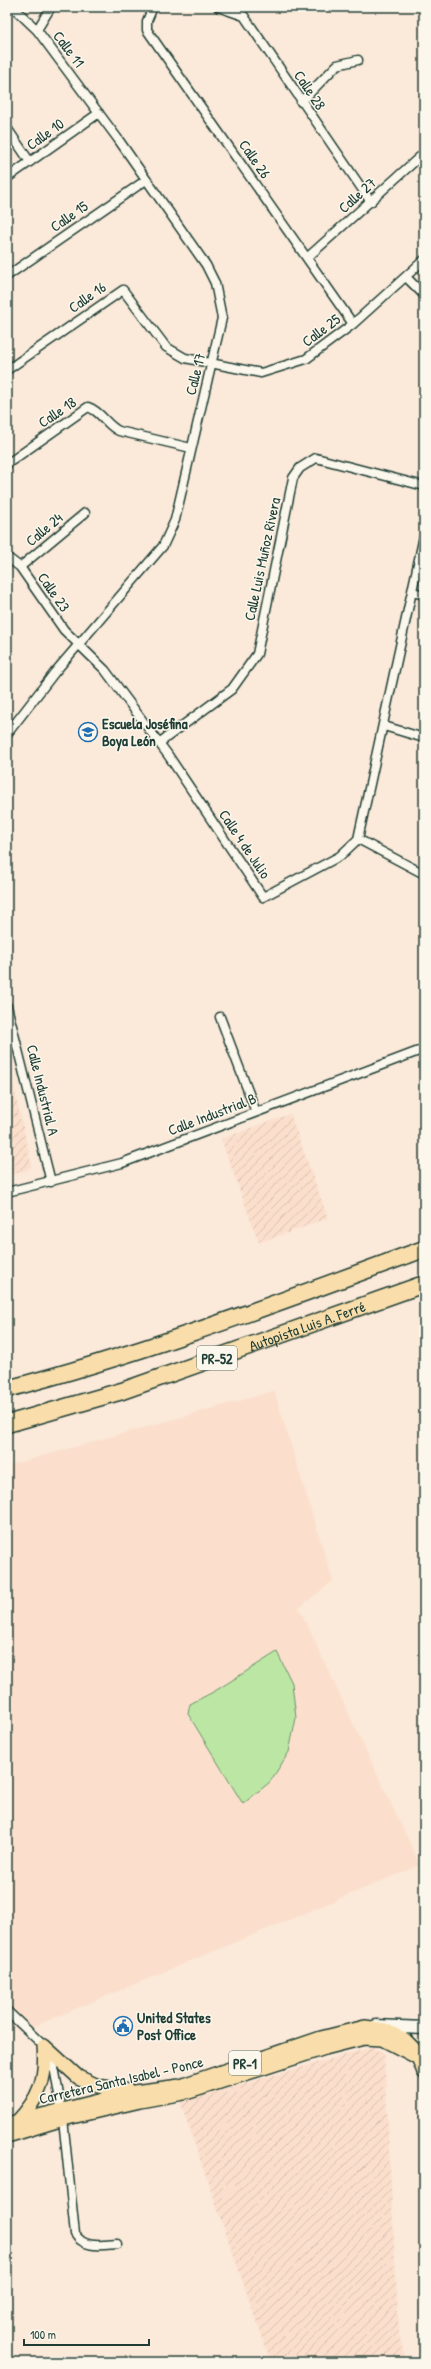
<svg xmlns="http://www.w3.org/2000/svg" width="431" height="2369" font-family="'Patrick Hand',sans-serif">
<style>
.built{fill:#fbdfcc}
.industrial{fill:url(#industrial-furrows)}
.green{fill:#bbe6a3;stroke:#6d926c}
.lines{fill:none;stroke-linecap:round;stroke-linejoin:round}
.minor-casing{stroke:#1f3d34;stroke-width:11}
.secondary-casing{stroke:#1f3d34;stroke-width:15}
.primary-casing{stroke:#1f3d34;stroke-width:16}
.motorway-casing{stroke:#1f3d34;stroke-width:19}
.minor{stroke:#fbf7ec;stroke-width:8}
.secondary{stroke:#fbf7ec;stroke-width:12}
.primary{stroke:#f9deab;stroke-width:13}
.motorway{stroke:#f9deab;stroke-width:16}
.labels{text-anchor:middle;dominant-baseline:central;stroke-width:3;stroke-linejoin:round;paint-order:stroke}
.shield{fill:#fbf7ec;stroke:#61756b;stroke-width:1}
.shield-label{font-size:14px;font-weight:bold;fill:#1f3d34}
.street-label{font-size:15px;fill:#1f3d34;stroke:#fbf7ec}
.poi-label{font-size:15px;font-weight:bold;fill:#1f3d34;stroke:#fbf7ec;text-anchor:start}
</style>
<defs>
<pattern id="industrial-furrows" width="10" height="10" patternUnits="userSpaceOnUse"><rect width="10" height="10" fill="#fbdfcc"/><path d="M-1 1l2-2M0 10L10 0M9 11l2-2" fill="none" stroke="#d7c0b0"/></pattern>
</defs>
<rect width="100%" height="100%" fill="#fbe9d9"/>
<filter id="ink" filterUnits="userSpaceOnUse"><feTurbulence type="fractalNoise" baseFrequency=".025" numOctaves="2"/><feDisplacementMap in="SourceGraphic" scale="8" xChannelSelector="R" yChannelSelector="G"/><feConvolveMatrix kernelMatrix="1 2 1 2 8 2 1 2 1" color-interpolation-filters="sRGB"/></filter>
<g filter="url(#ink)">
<path class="built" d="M274 1391 333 1581 299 1608 420 1865 20 2032 7 2019V1466Z"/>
<path class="industrial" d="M7 1058 31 1162V1167L25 1171 7 1176Z
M290 1114 328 1218 259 1243 221 1139Z
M373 2047 384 2054 399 2335 406 2362H271L180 2102Z"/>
<path class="green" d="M277 1652 292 1683 296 1718 289 1752 270 1782 243 1804 188 1714 190 1704 215 1691Z"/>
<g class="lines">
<defs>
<path id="minor" d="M153 7 147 21V30L353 324
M218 7 244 16 371 202
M37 30 51 7
M301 102 337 65 358 60
M7 128 30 162
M7 178 99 113
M308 257 424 153
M7 276 146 180
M406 277 424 295
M7 370 123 290 166 347 185 358 261 373 306 359 353 324 424 260
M7 464 88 407C101 411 107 426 119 431L191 448
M7 557 20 567 64 630 105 670 168 755 263 897 340 856 358 839 424 536
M20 567 85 513
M413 592 424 595
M384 726 424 738
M7 734 55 672 163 546 175 520 222 318 215 283 206 265 118 139 37 30 13 7
M159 743 232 689 257 654 293 478 300 468 316 458 424 486
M358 839 424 874
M7 1006 51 1182
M220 1017 256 1112
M7 1192 122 1163 424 1049
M7 2011 44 2046 55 2072 63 2119 75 2234C84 2249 102 2245 117 2244"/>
<path id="secondary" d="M376 2026 424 2028"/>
<path id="primary" d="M44 2046 78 2077 98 2086 128 2091
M17 2122C39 2099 47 2079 44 2046
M7 2124 134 2092 180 2086 321 2038 365 2027 385 2030 405 2040 415 2050 424 2072
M7 2136 63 2119 140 2101 189 2092 325 2048 364 2038 382 2039 415 2056"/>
<g id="motorway">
<path d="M7 1389C149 1352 287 1299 424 1249"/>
<path id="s1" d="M7 1424 122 1391 424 1284"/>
</g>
</defs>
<use href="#minor" class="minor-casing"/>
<use href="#secondary" class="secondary-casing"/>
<use href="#primary" class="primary-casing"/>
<use href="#motorway" class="motorway-casing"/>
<use href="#minor" class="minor"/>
<use href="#secondary" class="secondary"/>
<use href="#primary" class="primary"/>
<use href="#motorway" class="motorway"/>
</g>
</g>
<defs>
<symbol id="school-ring" viewBox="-11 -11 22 22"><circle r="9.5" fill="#fbf7ec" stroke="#1f6fb2" stroke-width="1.5"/><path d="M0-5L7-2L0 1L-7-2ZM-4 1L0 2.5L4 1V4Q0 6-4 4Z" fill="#1f6fb2"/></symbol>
<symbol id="civic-ring" viewBox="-11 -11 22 22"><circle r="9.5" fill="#fbf7ec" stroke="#1f6fb2" stroke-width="1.5"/><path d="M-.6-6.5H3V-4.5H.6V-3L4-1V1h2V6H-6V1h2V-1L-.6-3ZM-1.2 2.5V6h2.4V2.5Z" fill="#1f6fb2"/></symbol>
</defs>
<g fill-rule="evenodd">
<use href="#school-ring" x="77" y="721" width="22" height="22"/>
<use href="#civic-ring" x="112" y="2015" width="22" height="22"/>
</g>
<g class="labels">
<g class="shield">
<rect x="197" y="1346" width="40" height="24" rx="3"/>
<rect x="229" y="2051" width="32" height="24" rx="3"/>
</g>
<g class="shield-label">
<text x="217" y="1358">PR-52</text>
<text x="245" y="2063">PR-1</text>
</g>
<g class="street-label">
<text transform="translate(69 49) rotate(53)">Calle 11</text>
<text transform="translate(310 90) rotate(56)">Calle 28</text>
<text transform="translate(45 134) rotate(-36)">Calle 10</text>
<text transform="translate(255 159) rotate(55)">Calle 26</text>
<text transform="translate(357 195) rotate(-42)">Calle 27</text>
<text transform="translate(69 216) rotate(-35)">Calle 15</text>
<text transform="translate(87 297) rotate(-35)">Calle 16</text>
<text transform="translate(321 330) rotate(-37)">Calle 25</text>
<text transform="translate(195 374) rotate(-76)">Calle 17</text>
<text transform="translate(57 412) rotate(-34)">Calle 18</text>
<text transform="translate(44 529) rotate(-40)">Calle 24</text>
<text transform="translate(262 559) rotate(-78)">Calle Luis Muñoz Rivera</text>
<text transform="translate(54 592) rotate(55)">Calle 23</text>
<text transform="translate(245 844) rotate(56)">Calle 4 de Julio</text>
<text transform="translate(43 1090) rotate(76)">Calle Industrial A</text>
<text transform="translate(212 1114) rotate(-21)">Calle Industrial B</text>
<text stroke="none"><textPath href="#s1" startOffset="316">Autopista Luis A. Ferré</textPath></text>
<text transform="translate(121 2080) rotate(-13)">Carretera Santa Isabel - Ponce</text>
</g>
<g class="poi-label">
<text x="102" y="723">Escuela Joséfina<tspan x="102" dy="17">Boya León</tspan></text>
<text x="137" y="2017">United States<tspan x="137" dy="17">Post Office</tspan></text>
</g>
</g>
<rect width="431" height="2369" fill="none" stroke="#fbf7ec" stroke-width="24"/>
<rect x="12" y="12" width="407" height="2345" fill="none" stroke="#1f3d34" stroke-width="1.5" filter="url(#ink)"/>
<path d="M24 2339v6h125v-6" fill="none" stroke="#1f3d34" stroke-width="2"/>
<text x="30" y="2339" font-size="12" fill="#1f3d34" stroke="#fbf7ec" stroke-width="3" paint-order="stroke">100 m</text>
</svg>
